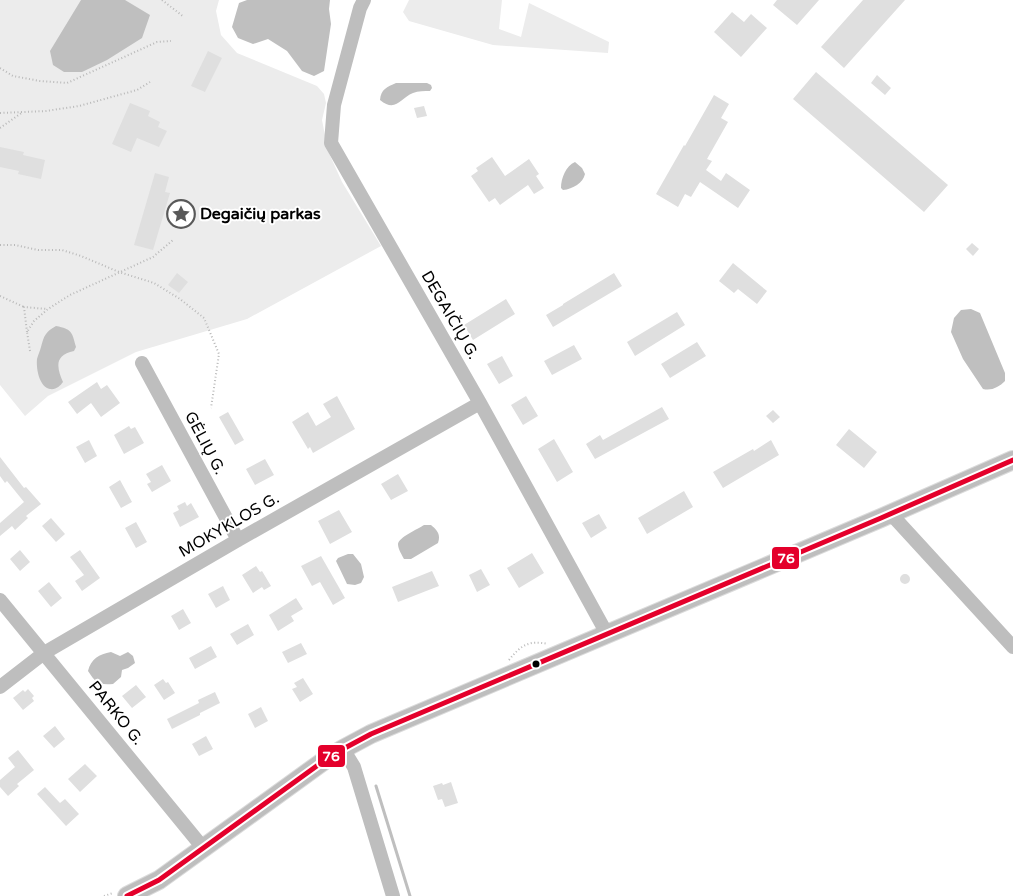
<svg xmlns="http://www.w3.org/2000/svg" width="1013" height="896" font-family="'Varela Round',sans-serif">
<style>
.green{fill:#ececec}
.water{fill:#bfbfbf}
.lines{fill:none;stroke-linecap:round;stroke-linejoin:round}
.stream{stroke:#bfbfbf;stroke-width:3}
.building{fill:#dfdfdf}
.major-casing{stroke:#dbdbdb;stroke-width:20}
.path{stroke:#b9b9b9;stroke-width:2;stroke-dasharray:1 2.5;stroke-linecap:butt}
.minor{stroke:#bebebe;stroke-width:14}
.major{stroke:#bebebe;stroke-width:18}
.bus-1-casing{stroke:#fff;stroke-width:9}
.bus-1{stroke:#e4002b;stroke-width:5}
.bus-dot{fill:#000;stroke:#fff;stroke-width:2}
.labels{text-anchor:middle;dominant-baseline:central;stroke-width:4;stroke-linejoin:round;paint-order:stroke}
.poi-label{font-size:16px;font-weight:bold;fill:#000;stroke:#fff;text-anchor:start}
.street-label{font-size:16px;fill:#000;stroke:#fff}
.line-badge{stroke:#fff;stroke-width:2}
.badge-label{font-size:14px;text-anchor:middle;font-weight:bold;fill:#fff}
</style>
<rect width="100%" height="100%" fill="#fff"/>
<path class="green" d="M0 0H219L216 11 221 35 237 53 317 86 324 94 326 103 322 120 328 151 342 182 381 246 247 319 136 352 48 396 25 416 0 385Z
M409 0H502L499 29 521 37 529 3 609 42 608 53 493 45 409 21 403 12Z"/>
<path class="water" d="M81 0H125L150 15 142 38 107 60 82 72H64L53 65 50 51Z
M247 0H330L329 9 331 24 324 71 314 76 302 71 287 51 268 39 253 44 238 38 232 27 239 3Z
M396 83H427L431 85 432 88 430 91C425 91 418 91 413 93 400 98 396 113 380 100 381 89 387 87 396 83Z
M575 162 582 168 585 174C583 183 573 189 563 190L561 188C561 178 566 166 575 162Z
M971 309 980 313 1005 373V381C999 387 992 391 983 389L963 359 951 332 954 318 961 310Z
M56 326C72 329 72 332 76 347L74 351C55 355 56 366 63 382 60 386 56 390 50 389 39 387 36 368 37 359 38 355 40 351 41 347 44 336 45 332 56 326Z
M424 525H431C437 530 441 534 438 543L411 559H404C402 555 398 549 398 544 399 537 418 529 424 525Z
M348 554H353L361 564 364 577 361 583 355 585 347 584 336 561 338 558Z
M111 652 120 656 128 652 133 656 135 663 128 668 122 670 121 677 113 684C98 685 96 683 88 671 91 659 99 654 111 652Z"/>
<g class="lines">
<path class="stream" d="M376 786 410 896"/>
</g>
<path class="building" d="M777 0H819L797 25 773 5Z
M863 0H905L844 68 821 47Z
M732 12 744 22 751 14 767 28 741 57 714 32Z
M208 51 222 58 205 92 191 86Z
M816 72 948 185 924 212 793 99Z
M877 75 891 88 885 95 871 83Z
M714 95 729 104 721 118 728 122 707 159 712 161 706 170 721 181 726 173 750 190 738 208 700 182 691 197 685 194 678 207 656 194 684 145 685 146Z
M130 103 150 111 148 116 160 122 158 127 167 131 159 147 137 138 131 152 112 144Z
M424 106 427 116 417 118 414 108Z
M0 147 24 152 23 155 45 160 41 179 18 174 19 171 0 167Z
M492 157 505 176 529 159 539 174 536 176 544 188 534 194 528 185 500 205 495 198 489 202 471 176 478 171 476 168Z
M155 173 169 177 165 192 170 193 153 250 134 245Z
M972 243 979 249 973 256 966 249Z
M733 263 767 291 757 304 738 289 734 293 719 281Z
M177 273 188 282 179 293 168 285Z
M614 273 622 286 553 327 546 315 563 305V304Z
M506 299 515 314 473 340 464 325Z
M677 312 685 325 635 356 627 342Z
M697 342 706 356 670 378 661 364Z
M574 345 582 359 552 375 544 361Z
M502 356 513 376 499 384 487 364Z
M97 382 101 389 107 385 120 403 101 417 91 403 77 414 68 402Z
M337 396 355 429 313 453 310 447 308 449 292 422 308 412 316 426 331 417 323 404Z
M526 396 538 416 523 425 511 405Z
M662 407 669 419 595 459 586 444 600 435 603 440Z
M773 410 780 417 773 423 766 416Z
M228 412 244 440 235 445 219 417Z
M129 426 131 429 135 427 144 443 124 454 114 435Z
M849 429 877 452 864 468 836 445Z
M554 439 573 472 557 482 538 449Z
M89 440 97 456 85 463 76 447Z
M771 440 779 455 723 488 713 472 753 449 754 451Z
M0 457 24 488 26 487 41 504 26 516 28 518 15 530 12 526 0 536V523L24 502 7 481 5 483 0 476Z
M265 459 274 475 255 485 246 469Z
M162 465 171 481 152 492 147 484 151 482 146 474Z
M398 474 408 491 391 500 381 484Z
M120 480 132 502 121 508 109 487Z
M684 491 693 507 647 534 638 518Z
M185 502 187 506 191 503 199 517 180 527 173 513 179 510 177 506Z
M339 510 352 532 330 544 318 521Z
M599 514 607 528 591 538 582 523Z
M51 518 65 534 56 542 42 526Z
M136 522 147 542 136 548 125 528Z
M20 550 30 562 20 571 10 559Z
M80 550 100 578 82 591 75 581 84 575 70 557Z
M532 553 544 573 519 588 507 568Z
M321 556 345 598 333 605 320 582 312 586 301 566Z
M256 566 260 572 262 571 271 586 264 590 262 587 253 593 242 575Z
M481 569 490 585 477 592 469 575Z
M432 571 439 586 398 602 392 587Z
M900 579a5 5 0 1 1 10 0a5 5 0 1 1-10 0Z
M49 582 62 598 51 607 38 591Z
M223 586 230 600 216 608 208 594Z
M296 598 303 609 291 616 294 621 278 631 269 615Z
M183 609 191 623 179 630 171 616Z
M248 624 254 635 237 645 230 634Z
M301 643 307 654 288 663 282 652Z
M211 646 217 657 195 669 189 658Z
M303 678 313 694 300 702 292 689 297 687 294 683Z
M163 679 166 683 168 682 175 693 164 700 154 685Z
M136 685 146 697 132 708 122 696Z
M28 689 34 696 32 698 34 701 23 710 13 698 23 690 25 692Z
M215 692 220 703 200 713V715L172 729 167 719 199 703 198 700Z
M261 707 268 721 255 728 248 714Z
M55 726 65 739 54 748 43 736Z
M206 736 213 749 199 756 192 744Z
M18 750 34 770 17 784 19 786 8 796 0 787V780L15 767 8 758Z
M85 764 97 776 80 792 68 779Z
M451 782 458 803 445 807 442 799 438 800 433 786 442 783 443 785Z
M45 787 60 803 65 799 79 814 66 826 37 794Z"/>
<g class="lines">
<defs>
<path id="major" d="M127 896 159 880 325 760 343 749 371 734 881 518 1013 460"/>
</defs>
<use href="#major" class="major-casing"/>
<path class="path" d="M162 0 184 17
M0 68 13 76 40 81 67 83 157 42 171 41
M0 113 46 111 79 106 137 90 150 82
M0 128 23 112
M0 245H15L38 250H62L81 256 119 272 154 283 180 299 204 318 219 354 211 408
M0 296 24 307
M27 332 24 307 47 309
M30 351 27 332 34 321 48 309 70 295 153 257 173 240
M509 660C521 645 529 640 548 644
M104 896 113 893"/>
<path class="minor" d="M364 0 360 8 334 105 331 143 480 403 607 634
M142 363 238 540
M891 514 1013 647
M0 600 204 849
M0 687 44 653 238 540 480 403
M343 749 354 767 393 896"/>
<use href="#major" class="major"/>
<defs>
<path id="bus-1" d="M127 896 159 880 325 760 343 749 371 734 881 518 1013 460"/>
</defs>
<use href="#bus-1" class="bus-1-casing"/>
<use href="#bus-1" class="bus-1"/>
</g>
<defs>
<symbol id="sight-ring" viewBox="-11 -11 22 22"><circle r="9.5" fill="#fff" stroke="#595959" stroke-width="1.5"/><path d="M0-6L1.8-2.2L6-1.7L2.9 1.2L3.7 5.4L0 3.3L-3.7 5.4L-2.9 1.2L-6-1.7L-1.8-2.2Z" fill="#595959"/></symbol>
</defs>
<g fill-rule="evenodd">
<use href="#sight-ring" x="165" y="198" width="32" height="32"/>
</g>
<circle class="bus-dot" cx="536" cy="664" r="4.5"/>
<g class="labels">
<g class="poi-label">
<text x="200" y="214">Degaičių parkas</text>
</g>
<g class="street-label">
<text transform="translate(450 315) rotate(60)">DEGAIČIŲ G.</text>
<text transform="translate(205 443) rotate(62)">GĖLIŲ G.</text>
<text transform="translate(229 525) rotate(-30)">MOKYKLOS G.</text>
<text transform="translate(116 713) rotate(51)">PARKO G.</text>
</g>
</g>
<g class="line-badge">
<rect x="771" y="546" width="29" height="24" rx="5" fill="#e4002b"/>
<rect x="317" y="744" width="29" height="24" rx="5" fill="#e4002b"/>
</g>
<g class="badge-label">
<text x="786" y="563">76</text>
<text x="331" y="761">76</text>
</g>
</svg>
